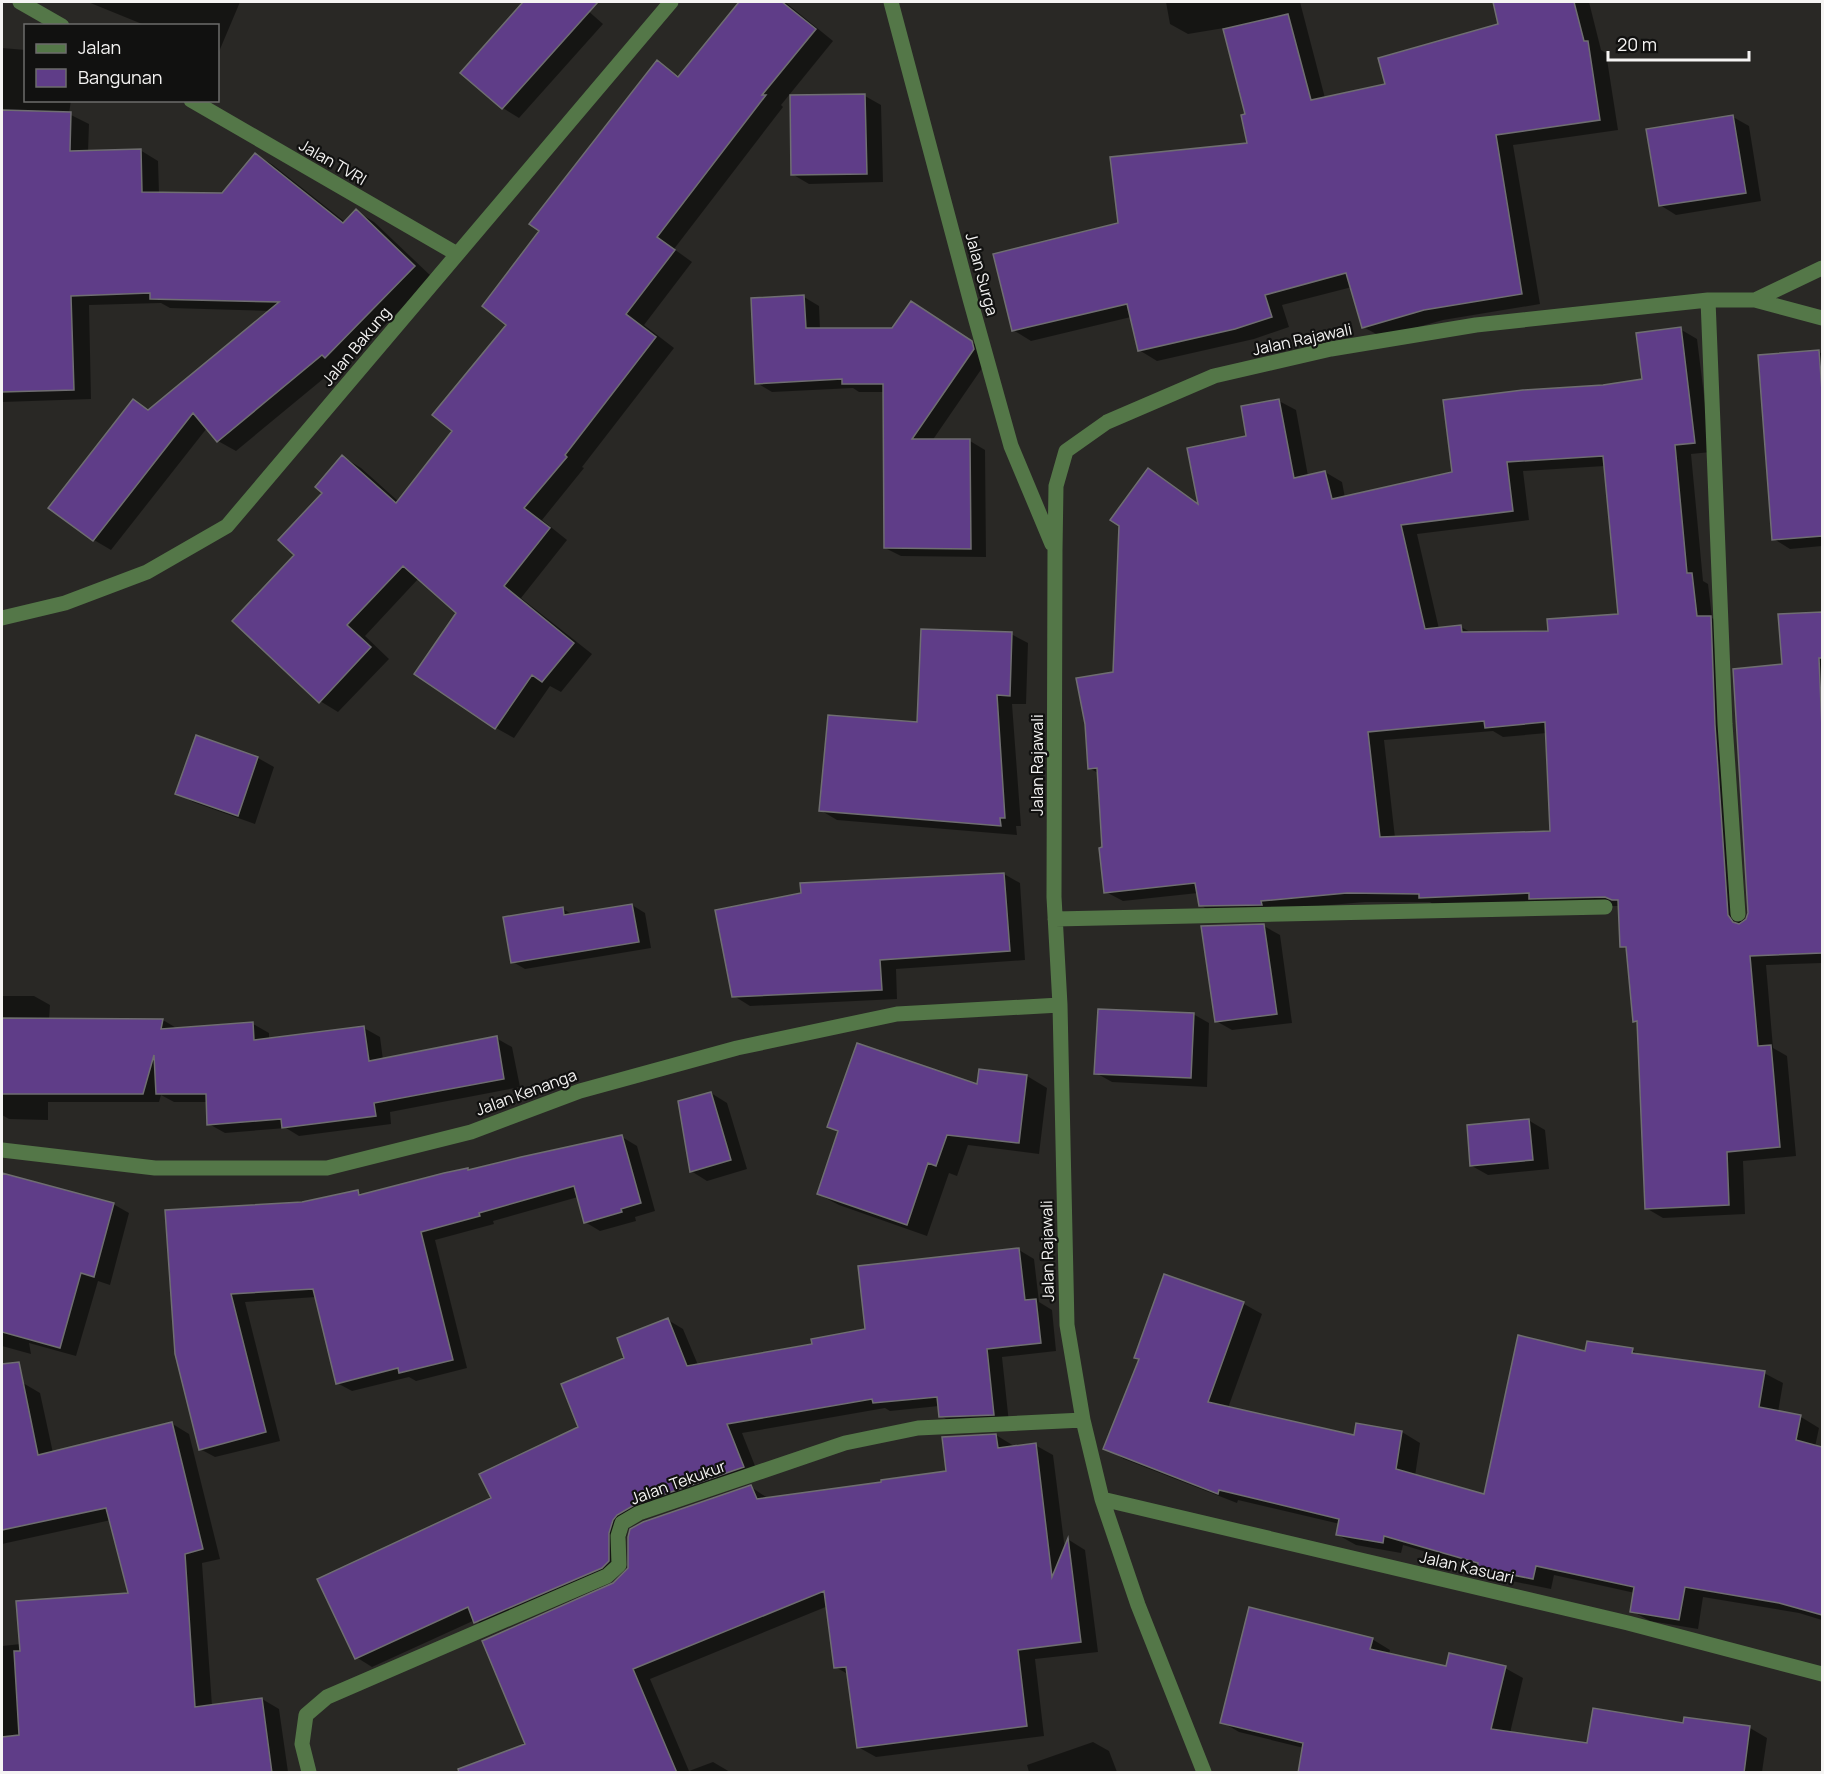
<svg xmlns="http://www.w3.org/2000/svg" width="1824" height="1774" font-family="Manrope,sans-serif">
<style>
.shadow{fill:#0007;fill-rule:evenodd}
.building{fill:#5f3d88;stroke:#6f6e71;stroke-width:1.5;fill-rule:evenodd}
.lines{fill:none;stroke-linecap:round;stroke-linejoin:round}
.minor{stroke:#547748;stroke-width:15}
.labels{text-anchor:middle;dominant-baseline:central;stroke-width:4.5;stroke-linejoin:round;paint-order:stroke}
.street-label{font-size:16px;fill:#f5f4f3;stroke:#111110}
</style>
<rect width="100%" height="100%" fill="#292825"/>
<path class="shadow" d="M88 2H240L218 54V26H147Z
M525 2H594L586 9 603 24 519 118 503 108 462 73Z
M741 2H785L833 41 781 105 783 107 674 249 692 262 644 325 674 348 582 467 584 468 542 520 567 540 521 598 592 654 561 692 550 686 514 738 496 728 458 613 419 578 365 636 389 659 338 712 320 701 296 555 343 457 361 468 399 502 454 431 509 324 541 231 657 62 680 77Z
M1166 2H1300L1325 98 1387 85 1500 25 1494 2H1589L1601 50 1606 53 1618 130 1513 145 1540 304 1443 320 1382 337 1363 327 1352 287 1282 305 1289 327 1254 339 1157 361 1139 350 1131 317 1031 341 1013 330 1120 224 1249 144 1247 115 1224 28 1188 34 1170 24Z
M2 48 26 50V100H71L69 114 89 124 88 152 140 150 158 161 159 193 222 195 255 154 273 165 345 222 356 211 374 222 432 277 344 367 340 365 236 451 218 441 207 428 111 550 94 540 133 401 150 410 270 311 170 308 161 303 89 305 91 399 2 402Z
M865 96 881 105 883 182 809 184 792 174Z
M1733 117 1749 126 1761 201 1676 215 1660 205Z
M804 297 819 306 820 330H893L927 312 987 352 989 358 932 441H970L985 450 986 557 901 556 885 548 884 392H859L853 388 772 392 757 383Z
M1680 329 1697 339 1711 452 1691 454 1703 581 1708 584 1712 618 1727 627 1731 735 1744 924 1749 914 1784 665 1780 615 1822 614V963L1766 965 1773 1048 1787 1056 1796 1156 1743 1161 1745 1214 1663 1218 1646 1208 1638 1023 1634 1021 1628 950 1621 946 1620 906 1437 907 1430 902H1365L1217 915 1200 905 1198 893 1123 901 1106 892 1098 773 1089 768 1115 673 1149 469 1199 504 1247 437 1279 401 1296 410 1308 476 1325 472 1342 482 1345 498 1454 473 1603 387 1644 381ZM1605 466 1620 615 1550 632 1472 633 1461 627 1439 629 1417 534 1529 520 1523 471ZM1493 731 1503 737 1547 733 1551 832 1395 838 1384 740Z
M1819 352 1822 354V546L1790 549 1774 539Z
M1011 634 1028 643 1026 704H1012L1021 826H1016L1017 835 837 820 820 810 919 724Z
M197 737 258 758 274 767 255 824 193 802 177 793Z
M1004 874 1020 883 1025 960 896 969 897 999 750 1006 734 996 802 894Z
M632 905 645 913 651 948 525 969 513 962 563 909 573 915Z
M1264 926 1280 935 1292 1023 1232 1030 1216 1021Z
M2 996H34L50 1005 49 1020H163L178 1029 253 1024 269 1033V1040L364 1028 380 1037 383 1060 496 1038 512 1047 520 1087 390 1112 391 1124 299 1136 286 1128 225 1133 209 1124 208 1102H174L161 1095 159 1102H48V1120L9 1119 2 1115Z
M1193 1014 1209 1023 1207 1087 1112 1082 1096 1073Z
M1027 1076 1047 1088 1039 1154 968 1145 957 1176 949 1173 927 1236 839 1205 818 1194 839 1133 829 1127 978 1086Z
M711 1093 727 1103 747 1169 707 1181 691 1171Z
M1528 1120 1545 1130 1549 1169 1488 1175 1472 1166Z
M622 1137 637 1146 655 1211 635 1217 636 1221 600 1231 585 1222 578 1197 493 1221 494 1224 435 1240 467 1368 416 1381 409 1377 352 1391 337 1383 316 1297 245 1302 280 1441 215 1457 200 1449 176 1354 302 1204 358 1192 364 1195 467 1169 471 1171Z
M2 1175 113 1204 129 1213 110 1285 98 1281 76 1356 29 1343 31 1354 2 1346Z
M1019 1250 1034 1259 1039 1302 1052 1310 1056 1351 1002 1357 1009 1423 956 1425 941 1416 939 1406 890 1411 885 1408 742 1433 759 1476 633 1523 628 1529 624 1545V1570L491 1631 475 1620 372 1667 356 1657 493 1499 580 1428 626 1359 668 1320 683 1329 698 1365 814 1345 866 1330Z
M1165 1276 1244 1304 1262 1314 1228 1408 1355 1437 1357 1425 1402 1432 1420 1443 1415 1476 1485 1496 1586 1352 1632 1350 1642 1356 1764 1373 1783 1383 1778 1412 1801 1417 1819 1428 1815 1447 1822 1449V1620L1799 1613 1703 1597 1698 1629 1650 1621 1632 1611 1635 1593 1554 1575 1551 1589 1497 1578 1480 1568 1403 1545 1401 1553 1356 1545 1338 1535 1340 1524 1238 1500 1237 1503 1124 1459 1105 1448 1140 1360Z
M23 1383 40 1393 53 1453 171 1423 189 1434 220 1559 202 1563 212 1706 262 1699 279 1709 288 1772H2V1646L21 1644 129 1595 111 1520 2 1544V1387Z
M996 1435 1014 1446V1448L1035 1445 1053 1455 1065 1550 1069 1540 1085 1550 1098 1652 1035 1659 1044 1736 876 1757 858 1747 848 1674 835 1667 828 1606 650 1679 689 1771 713 1762 730 1772H454L527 1745 614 1585 751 1487 769 1499 947 1472Z
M1372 1639 1390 1650 1389 1655 1447 1667 1505 1668 1523 1678 1510 1733 1588 1744 1684 1725 1750 1728 1767 1738 1762 1772H1300L1304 1748 1239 1732 1222 1722Z
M1093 1742 1109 1751 1117 1772H1029L1027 1765Z"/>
<path class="building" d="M523 2H598L502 109 460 73Z
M739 2H782L816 29 762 95H766L657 237 675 250 626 314 656 337 565 455 567 457 524 508 550 528 504 586 574 643 542 682 532 675 495 729 414 674 456 613 403 566 347 625 371 647 319 703 232 621 294 555 278 540 322 493 315 487 342 455 396 503 452 431 432 415 506 325 482 306 539 231 529 224 657 60 678 77Z
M1493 2H1574L1584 41H1588L1600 120 1496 135 1522 294 1424 310 1362 328 1346 273 1265 295 1272 317 1235 329 1138 351 1127 304 1012 331 993 254 1118 223 1110 157 1247 143 1241 115 1245 114 1223 29 1288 14 1311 100 1385 84 1378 58 1498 24Z
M865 94 867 174 791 175 790 95Z
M2 110 71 112 70 151 141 149 142 192 222 193 255 153 343 223 356 209 415 266 325 358 322 355 217 442 193 413 93 541 48 508 133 399 148 410 279 302 150 299V293L71 296 74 390 2 392Z
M1733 115 1746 193 1659 206 1646 129Z
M804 295 806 328H892L911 301 972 341 974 349 912 439H970L971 549 884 548 883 384H842V379L755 384 751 298Z
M1681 327 1695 443 1675 445 1687 573H1692L1697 616H1711L1715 725 1728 915 1733 922 1739 924 1746 919 1748 913 1733 669 1782 664 1778 614 1822 612V658H1819L1822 729V953L1750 956 1758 1046 1771 1045 1780 1147 1727 1152 1729 1205 1645 1209 1637 1021 1633 1022 1626 947H1620L1618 900H1612L1605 897 1529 899V893L1419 898V894L1347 893 1261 901 1262 905 1199 906 1195 883 1104 893 1099 848 1102 847 1097 768 1088 769 1085 724 1076 678 1113 672 1119 526 1110 520 1148 468 1198 504 1187 448 1246 436 1241 406 1279 399 1294 478 1325 471 1332 499 1452 472 1443 400 1523 390 1603 385 1642 379 1636 333ZM1603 456 1618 614 1547 619 1548 631 1462 632 1461 625 1425 629 1401 525 1513 511 1507 462ZM1484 721 1485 728 1545 722 1550 831 1380 837 1368 732Z
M1819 350 1822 391V536L1772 540 1758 355Z
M921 629 1012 632 1010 696 997 695 1005 818H1000L1001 826 819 811 828 715 917 722Z
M196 735 258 757 238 816 175 794Z
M1004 873 1010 951 880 960 882 990 732 997 715 910 801 893 800 883Z
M632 904 639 942 511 963 503 917 563 907 564 915Z
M1264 924 1277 1014 1215 1022 1201 926Z
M1098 1009 1194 1013 1191 1078 1094 1074Z
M2 1018 163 1019 161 1029 253 1022 254 1040 364 1026 369 1061 497 1036 504 1079 374 1103 376 1116 282 1128 281 1119 207 1125 206 1094H156L154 1055 143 1094H2Z
M857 1043 977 1084 979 1069 1027 1075 1019 1143 947 1135 936 1166 928 1163 907 1225 817 1194 838 1131 827 1127Z
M711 1092 731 1160 690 1172 678 1101Z
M1529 1119 1533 1160 1470 1166 1467 1125Z
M622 1135 641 1203 621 1209 622 1212 584 1223 574 1186 479 1213 480 1216 421 1232 453 1360 399 1373 398 1368 336 1384 313 1289 231 1294 266 1432 199 1450 175 1354 165 1210 302 1202 358 1190 359 1195 444 1173 468 1168V1170L521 1157Z
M2 1173 114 1203 94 1277 81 1273 60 1348 2 1332Z
M1019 1248 1025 1300 1036 1299 1041 1343 987 1349 994 1415 939 1417 937 1397 873 1403 872 1399 727 1424 744 1467 636 1504 617 1515 613 1520 609 1533V1561L602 1568 474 1623 468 1607 355 1659 317 1579 491 1498 479 1474 578 1427 561 1384 624 1358 617 1338 668 1318 687 1366 812 1344 811 1339 865 1329 858 1266Z
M1164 1274 1244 1302 1208 1402 1354 1435 1356 1423 1402 1431 1396 1469 1484 1494 1518 1335 1585 1351 1587 1341 1633 1348 1632 1353 1765 1371 1759 1407 1801 1415 1796 1440 1822 1447V1615L1779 1603 1685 1587 1679 1620 1630 1612 1634 1587 1536 1566 1533 1579 1477 1568 1478 1563 1384 1536 1383 1543 1336 1535 1339 1519 1219 1490 1218 1494 1103 1449 1139 1359 1134 1358Z
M19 1362 38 1455 172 1422 203 1549 185 1554 195 1707 262 1698 272 1773H2V1737L19 1735 14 1651H20L16 1601 128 1593 106 1508 2 1530V1364Z
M996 1434 998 1448 1036 1443 1052 1577 1068 1538 1081 1642 1018 1650 1027 1726 857 1748 846 1667 834 1668 824 1591 633 1669 677 1773H459L458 1769 525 1744 482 1641 613 1583 628 1568V1537L630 1529 643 1522 751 1485 757 1499 881 1482V1480L946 1471 942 1437Z
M1249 1607 1373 1638 1370 1649 1446 1666 1449 1653 1506 1666 1491 1729 1587 1743 1593 1708 1683 1723 1684 1717 1750 1726 1744 1773H1298L1303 1743 1220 1723Z"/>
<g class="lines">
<path class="minor" d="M20 2 62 26
M891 2 970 299 1011 446 1052 544
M191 100 457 254
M1708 300 1725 724 1738 914
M1755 300 1822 268
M2 618 65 603 147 572 227 526 671 2
M1055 919 1605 907
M2 1150 155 1168H327L471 1132 580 1091 737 1048 897 1014 1060 1005
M1102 1499 1628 1623 1822 1674
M309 1772 302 1744 306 1715 327 1697 607 1576 619 1565 618 1536 622 1523 639 1513 845 1443 918 1428 1083 1420
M1204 1772 1138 1605 1102 1499 1083 1420 1067 1325 1060 1005 1054 897 1055 550 1056 486 1066 451 1107 422 1214 376 1331 349 1476 325 1708 300H1755L1822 318"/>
</g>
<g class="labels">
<g class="street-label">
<text transform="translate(333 162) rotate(30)">Jalan TVRI</text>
<text transform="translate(982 274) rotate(75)">Jalan Surga</text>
<text transform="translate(1302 339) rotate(-12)">Jalan Rajawali</text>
<text transform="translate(356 346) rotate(-50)">Jalan Bakung</text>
<text transform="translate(1037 765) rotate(-90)">Jalan Rajawali</text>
<text transform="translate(526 1092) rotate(-20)">Jalan Kenanga</text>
<text transform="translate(1047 1251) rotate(-91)">Jalan Rajawali</text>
<text transform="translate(678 1482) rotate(-20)">Jalan Tekukur</text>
<text transform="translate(1467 1567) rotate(13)">Jalan Kasuari</text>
</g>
</g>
<rect width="1824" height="1774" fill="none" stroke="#f5f4f3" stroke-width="6"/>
<rect x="24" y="24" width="195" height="78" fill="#111110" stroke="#6c6c6b" stroke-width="1.5"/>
<rect x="36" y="44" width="30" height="9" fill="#547748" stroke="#6c6c6b" stroke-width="1.5"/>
<text x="78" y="54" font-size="18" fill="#f5f4f3">Jalan</text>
<rect x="36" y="69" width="30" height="18" fill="#5f3d88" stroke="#6c6c6b" stroke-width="1.5"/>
<text x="78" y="84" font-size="18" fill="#f5f4f3">Bangunan</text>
<path d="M1608 51v9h141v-9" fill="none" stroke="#f5f4f3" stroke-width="3"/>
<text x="1617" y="51" font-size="18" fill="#f5f4f3" stroke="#111110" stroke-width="4.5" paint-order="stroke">20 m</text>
</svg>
